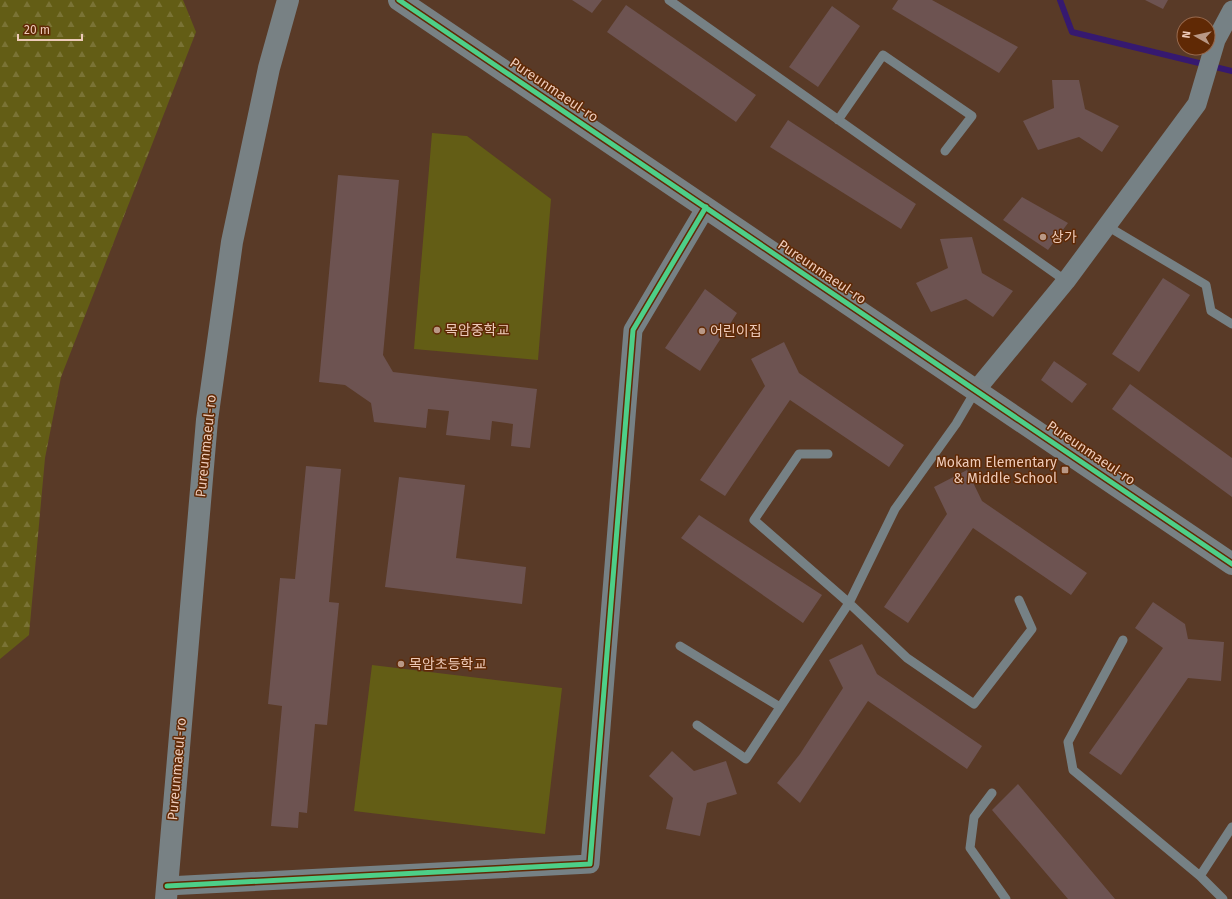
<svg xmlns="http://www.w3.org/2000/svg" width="1232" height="899" font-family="'Fira Sans','Noto Sans KR',sans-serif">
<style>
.grass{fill:#635d15}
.forest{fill:url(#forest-firs)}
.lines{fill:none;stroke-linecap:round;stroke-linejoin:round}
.stream{stroke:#361970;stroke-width:6}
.building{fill:#6d5351}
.lane{stroke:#768185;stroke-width:9}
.street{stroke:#768185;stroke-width:19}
.secondary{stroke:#788184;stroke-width:22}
.cycleway-casing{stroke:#602905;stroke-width:8}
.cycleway{stroke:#4dcf88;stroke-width:5}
.poi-dot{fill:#b99886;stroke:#602905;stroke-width:1.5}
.labels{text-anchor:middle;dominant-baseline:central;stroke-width:3;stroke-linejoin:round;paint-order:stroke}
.street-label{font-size:14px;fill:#edcab9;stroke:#602905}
.poi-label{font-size:14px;fill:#edcab9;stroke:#602905;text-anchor:start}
</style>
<defs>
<pattern id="forest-firs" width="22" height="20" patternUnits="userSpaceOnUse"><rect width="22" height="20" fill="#635d15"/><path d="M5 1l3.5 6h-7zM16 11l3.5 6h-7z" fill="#7a7335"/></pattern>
</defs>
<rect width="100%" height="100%" fill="#593a27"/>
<path class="grass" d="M432 133 467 136 551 199 538 360 414 349Z
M372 665 562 688 545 834 354 811Z"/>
<path class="forest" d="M0 0H183L196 32 61 377 45 458 29 635 0 659Z"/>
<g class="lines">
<path class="stream" d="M1060 0 1072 32 1232 71"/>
</g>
<path class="building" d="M572 0H602L592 13Z
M898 0H932L1018 47 999 73 892 9Z
M1145 0H1168L1163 9Z
M626 5 756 95 736 122 607 32Z
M832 6 860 26 818 87 789 67Z
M1052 80H1079L1085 109 1119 126 1102 152 1079 137 1038 150 1023 121 1054 108Z
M788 120 916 204 901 229 770 147Z
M338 175 399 180 383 355 393 372 537 389 530 448 511 446 513 424 492 421 490 440 446 435 449 411 428 409 426 428 374 422 371 403 345 385 319 382Z
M1022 197 1068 223 1048 250 1003 220Z
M972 237 982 273 1013 291 993 317 966 299 931 312 916 283 948 268 940 239Z
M1163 278 1190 295 1139 372 1112 354Z
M705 289 737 313 700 371 665 348Z
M784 342 799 373 904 445 889 467 790 400 725 496 700 480 765 386 751 359Z
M1054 361 1087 384 1072 403 1041 380Z
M1130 384 1232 458V497L1112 409Z
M306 466 341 469 329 602 339 603 327 725 315 724 307 813 299 812 298 828 271 826 282 706 268 704 280 578 295 579Z
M967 470 982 501 1087 573 1071 595 973 528 908 623 884 607 947 514 934 487Z
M399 477 465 485 456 558 526 567 522 604 385 587Z
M699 515 822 595 803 623 681 538Z
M1153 602 1185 624 1188 639 1224 642 1221 681 1188 678 1121 775 1089 753 1163 648 1135 628Z
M862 644 877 674 982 746 967 769 868 701 800 803 777 783 800 754 843 688 829 660Z
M672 751 694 771 726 761 737 794 707 803 700 836 666 829 673 798 649 776Z
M1018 784 1115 899H1068L992 810Z"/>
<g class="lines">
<path class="lane" d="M669 0 1066 281
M838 120 883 55 972 116 945 151
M1107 226 1206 285 1211 311 1232 324
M828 454H799L754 520 849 603 907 658 974 704 1032 629 1019 600
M1123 640 1068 742 1073 770 1200 876 1223 899
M680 646 780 707
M697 725 746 759 849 603 895 509 956 424 976 390
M992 793 974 817 970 848 1006 899
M1200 876 1232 827"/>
<path class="street" d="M976 390 1066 281 1197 104 1216 40 1232 10
M167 886 590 864 633 330 706 207"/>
<path class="secondary" d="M399 0 1232 564
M166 899 207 420 232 242 269 68 288 0"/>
<defs>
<path id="cycleway" d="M399 0 1232 564
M167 886 590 864 633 330 706 207"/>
</defs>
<use href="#cycleway" class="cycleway-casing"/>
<use href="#cycleway" class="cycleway"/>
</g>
<g class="poi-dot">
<circle cx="1043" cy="237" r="4"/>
<circle cx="437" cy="330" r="4"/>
<circle cx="702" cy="331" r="4"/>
<rect x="1061" y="466" width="8" height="8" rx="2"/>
<circle cx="401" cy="664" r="4"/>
</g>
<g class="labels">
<g class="street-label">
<text transform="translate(554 90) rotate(34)">Pureunmaeul-ro</text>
<text transform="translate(822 272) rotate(34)">Pureunmaeul-ro</text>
<text transform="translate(206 446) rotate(-84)">Pureunmaeul-ro</text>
<text transform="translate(1091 453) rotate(34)">Pureunmaeul-ro</text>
<text transform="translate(177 769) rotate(-85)">Pureunmaeul-ro</text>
</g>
<g class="poi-label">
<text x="1051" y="237">상가</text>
<text x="445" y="330">목암중학교</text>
<text x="710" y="331">어린이집</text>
<text x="1057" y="462" text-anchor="end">Mokam Elementary<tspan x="1057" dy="16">&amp; Middle School</tspan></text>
<text x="409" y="664">목암초등학교</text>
</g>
</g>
<g transform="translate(1196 36) rotate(278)"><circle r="19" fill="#602905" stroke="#98694d"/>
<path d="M0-3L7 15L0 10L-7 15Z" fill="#b99886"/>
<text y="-6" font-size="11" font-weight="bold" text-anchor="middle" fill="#edcab9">N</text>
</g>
<path d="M18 34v6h64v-6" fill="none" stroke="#edcab9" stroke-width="2"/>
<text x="24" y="34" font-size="12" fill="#edcab9" stroke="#602905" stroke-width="3" paint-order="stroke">20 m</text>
</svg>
